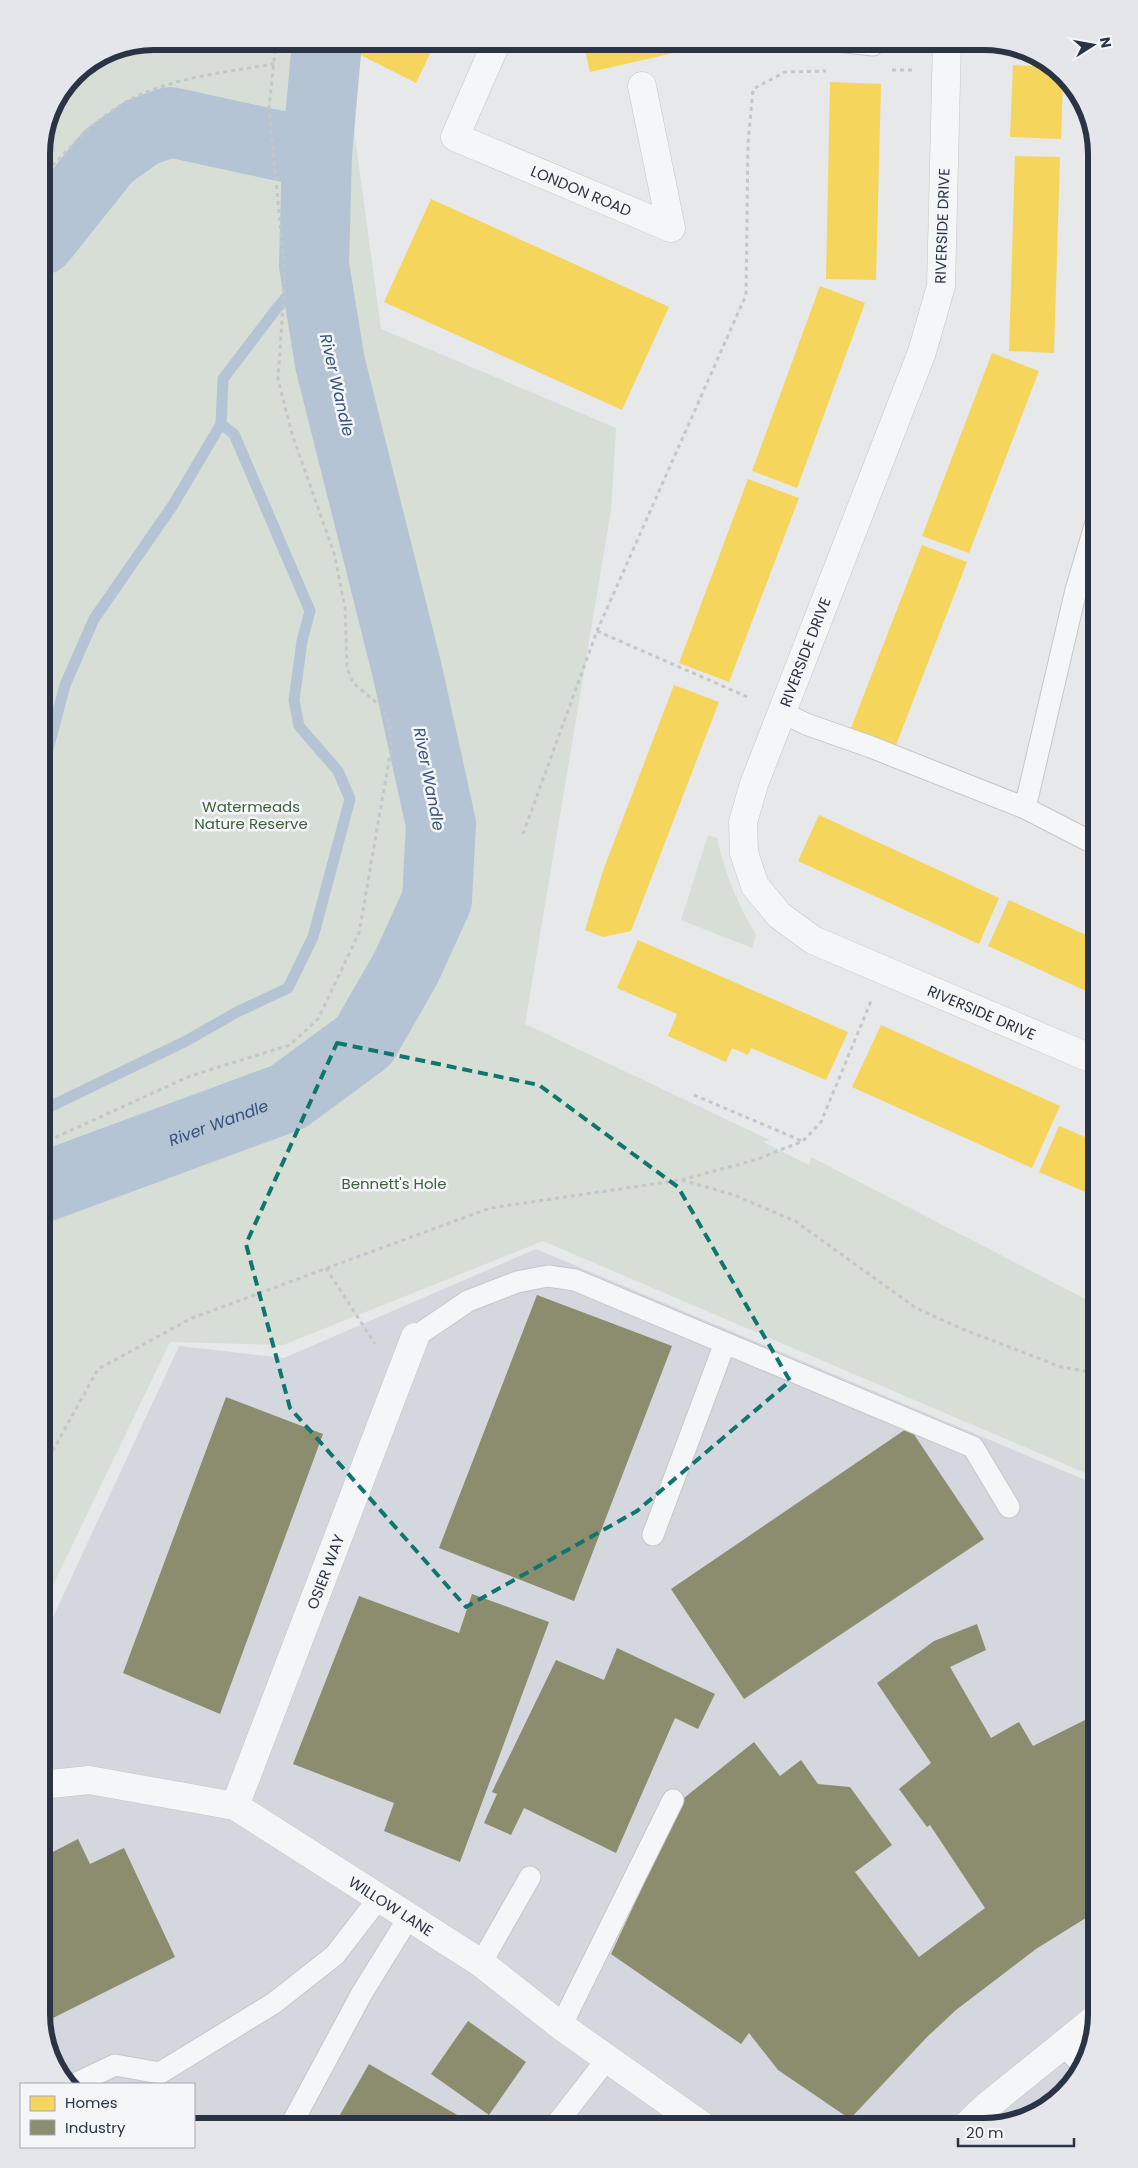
<svg xmlns="http://www.w3.org/2000/svg" width="1138" height="2168" font-family="Poppins,sans-serif">
<style>
.built{fill:#d4d7dd}
.green{fill:#d6ded6}
.homes{fill:#f6d55c}
.industry{fill:#8c8c6e}
.lines{fill:none;stroke-linecap:round;stroke-linejoin:round}
.stream{stroke:#b4c4d5;stroke-width:11}
.river{stroke:#b4c4d5;stroke-width:70}
.service-casing{stroke:#c4c6c8;stroke-width:23}
.minor-casing{stroke:#c4c6c8;stroke-width:29}
.path{stroke:#c5c6ca;stroke-width:3;stroke-dasharray:4 4;stroke-linecap:butt}
.service{stroke:#f5f6f7;stroke-width:21}
.minor{stroke:#f5f6f7;stroke-width:28}
.marked{fill:none;stroke:#0f766e;stroke-width:4;stroke-dasharray:10 6;stroke-linejoin:round}
.labels{text-anchor:middle;dominant-baseline:central;stroke-width:5;stroke-linejoin:round;paint-order:stroke}
.street-label{font-size:15px;fill:#2b3445;stroke:#f4f6f9}
.park-label{font-size:15px;fill:#3f6138;stroke:#f4f6f9}
.water-label{font-size:16px;font-style:italic;fill:#34527a;stroke:#f4f6f9}
.rim{fill:none;stroke:#2b3445;stroke-width:6}
</style>
<rect width="100%" height="100%" fill="#e6e8ea"/>
<path class="built" d="M536 1249 1097 1485V2014L1078 2076 1028 2118 984 2127H194V2084H72L50 2058 41 2014V1643L179 1346 284 1358Z"/>
<path class="green" d="M154 41H342L381 329 616 428 611 510 525 1024 770 1140 763 1142 809 1165 811 1157 1097 1305V1478L543 1241 283 1345 170 1342 41 1610V147L53 104 74 74 111 50Z
M708 835 717 838C726 877 737 901 756 935L752 948 681 920Z"/>
<path class="homes" d="M348 41H436L416 83 345 47Z
M583 41H722V42L590 72Z
M1013 65 1052 67 1063 79 1061 139 1010 137Z
M830 82 881 84 876 280 826 279Z
M1015 156 1060 157 1054 353 1009 351Z
M431 199 669 307 622 410 384 302Z
M820 286 865 303 797 488 752 471Z
M992 353 1039 371 969 553 922 536Z
M748 479 799 498 729 682 679 663Z
M922 545 967 562 896 745 851 728Z
M674 685 719 702 631 931 603 937 585 930 604 868Z
M819 815 999 898 979 944 798 861Z
M1009 900 1097 940V996L988 946Z
M638 940 848 1032 826 1080 751 1048 748 1055 732 1048 726 1062 668 1036 677 1014 617 988Z
M881 1025 1060 1106 1032 1168 852 1087Z
M1059 1126 1097 1142V1197L1039 1172Z"/>
<path class="industry" d="M537 1295 672 1346 574 1601 439 1548Z
M226 1397 323 1434 220 1714 123 1673Z
M909 1427 984 1539 744 1699 671 1589Z
M472 1594 549 1622 460 1862 384 1831 394 1803 293 1764 359 1596 459 1633Z
M977 1624 986 1650 950 1667 991 1738 1019 1722 1033 1746 1097 1714V1797L1092 1800 1097 1808V1911L1036 1949 956 2010 927 2037 850 2119 778 2070 749 2033 741 2044 611 1954 684 1798 754 1742 780 1776 801 1760 818 1784 850 1787 892 1845 855 1872 919 1957 985 1908 930 1825 927 1827 899 1789 931 1763 877 1683 934 1641Z
M617 1648 715 1694 698 1729 675 1718 616 1853 524 1808 511 1835 484 1823 497 1794 492 1792 556 1660 604 1680Z
M78 1839 90 1864 124 1848 175 1957 43 2023 41 2014V1858Z
M468 2021 526 2062 489 2115 431 2074Z
M369 2064 478 2127H333Z"/>
<g class="lines">
<path class="stream" d="M41 760 47 753 65 685 94 619 173 505 221 424 223 379 277 308 314 265
M41 1111 186 1041 237 1012 288 988 313 937 350 799 338 771 299 726 294 700 302 641 310 611 234 434 221 424"/>
<g class="river">
<path d="M41 240 108 156 142 132 170 122 317 154 327 41"/>
<path id="s1" d="M41 1188 288 1097 364 1041 406 968 437 900 441 824 407 670 330 363 314 265 317 154"/>
</g>
<defs>
<path id="service" d="M837 41 873 45
M781 712 806 724 871 747 1025 808 1097 845
M1025 808 1076 590 1097 519
M415 1337 468 1301 517 1282 548 1276 575 1280 973 1447 1009 1507
M653 1535 725 1343
M481 1963 530 1877
M561 2026 673 1800
M1061 2044 1082 2064
M75 2084 115 2065 160 2073 274 2003 335 1955 379 1898
M290 2127 362 1993 409 1917
M564 2127 558 2122 607 2059"/>
<g id="minor">
<path id="s2" d="M497 41 455 137 671 228 642 86"/>
<path id="s3" d="M947 42 941 286 922 352 754 784 743 822 744 853 755 886 779 915 813 940 1097 1061"/>
<path id="s4" d="M41 1785 89 1780 235 1806 481 1963 561 2026 704 2127"/>
<path id="s5" d="M235 1806 415 1337"/>
<path d="M965 2127 986 2107 1096 2018"/>
</g>
</defs>
<use href="#service" class="service-casing"/>
<use href="#minor" class="minor-casing"/>
<path class="path" d="M892 70H913
M41 177C61 157 80 136 102 118 150 79 215 74 274 64
M597 631 750 698
M523 834 597 631 746 295 748 143 753 89 785 72 826 71
M694 1095 802 1141
M41 1144 190 1076 290 1045 318 1019 359 933 391 749 390 725 383 708 353 683 347 668 345 607 334 553 292 434 278 379 285 275 269 108 276 41
M682 1180 734 1195 795 1221 916 1308 960 1328 1061 1367 1097 1373
M326 1268 375 1344
M41 1472 98 1369 192 1318 490 1208 681 1180 755 1160 803 1141 821 1122 871 1001"/>
<use href="#service" class="service"/>
<use href="#minor" class="minor"/>
</g>
<path class="marked" d="M337 1043 539 1085 678 1187 790 1381 637 1511 466 1607 290 1408 246 1244Z"/>
<g class="labels">
<g class="street-label">
<text stroke="none"><textPath href="#s2" startOffset="242">LONDON ROAD</textPath></text>
<text transform="translate(942 226) rotate(-88)">RIVERSIDE DRIVE</text>
<text transform="translate(805 652) rotate(-69)">RIVERSIDE DRIVE</text>
<text stroke="none"><textPath href="#s3" startOffset="1145">RIVERSIDE DRIVE</textPath></text>
<text stroke="none"><textPath href="#s5" startOffset="251">OSIER WAY</textPath></text>
<text stroke="none"><textPath href="#s4" startOffset="382">WILLOW LANE</textPath></text>
</g>
<g class="park-label">
<text x="251" y="806">Watermeads<tspan x="251" dy="17">Nature Reserve</tspan></text>
<text x="394" y="1183">Bennett's Hole</text>
</g>
<g class="water-label">
<text transform="translate(337 385) rotate(77)">River Wandle</text>
<text transform="translate(429 779) rotate(79)">River Wandle</text>
<text stroke="none"><textPath href="#s1" startOffset="189">River Wandle</textPath></text>
</g>
</g>
<path d="M0 0H1138V2168H0ZM154 50H984A104 104 0 0 1 1088 154V2014A104 104 0 0 1 984 2118H154A104 104 0 0 1 50 2014V154A104 104 0 0 1 154 50Z" fill="#e4e6eb" fill-rule="evenodd"/>
<path class="rim" d="M154 50H984A104 104 0 0 1 1088 154V2014A104 104 0 0 1 984 2118H154A104 104 0 0 1 50 2014V154A104 104 0 0 1 154 50Z"/>
<rect x="20" y="2083" width="175" height="65" fill="#f4f6f9" stroke="#a4a8b1"/>
<rect x="30" y="2096" width="25" height="15" fill="#f6d55c" stroke="#a4a8b1"/>
<text x="65" y="2108" font-size="15" fill="#2b3445">Homes</text>
<rect x="30" y="2120" width="25" height="15" fill="#8c8c6e" stroke="#a4a8b1"/>
<text x="65" y="2133" font-size="15" fill="#2b3445">Industry</text>
<g transform="translate(1093 45) rotate(79)" stroke="#f4f6f9" stroke-width="4" paint-order="stroke">
<path d="M0-4L9 19L0 12L-9 19Z" fill="#2b3445"/>
<text y="-8" font-size="14" font-weight="bold" text-anchor="middle" fill="#2b3445">N</text>
</g>
<path d="M958 2138v8h116v-8" fill="none" stroke="#2b3445" stroke-width="2.5"/>
<text x="966" y="2138" font-size="15" fill="#2b3445" stroke="#f4f6f9" stroke-width="4" paint-order="stroke">20 m</text>
</svg>
